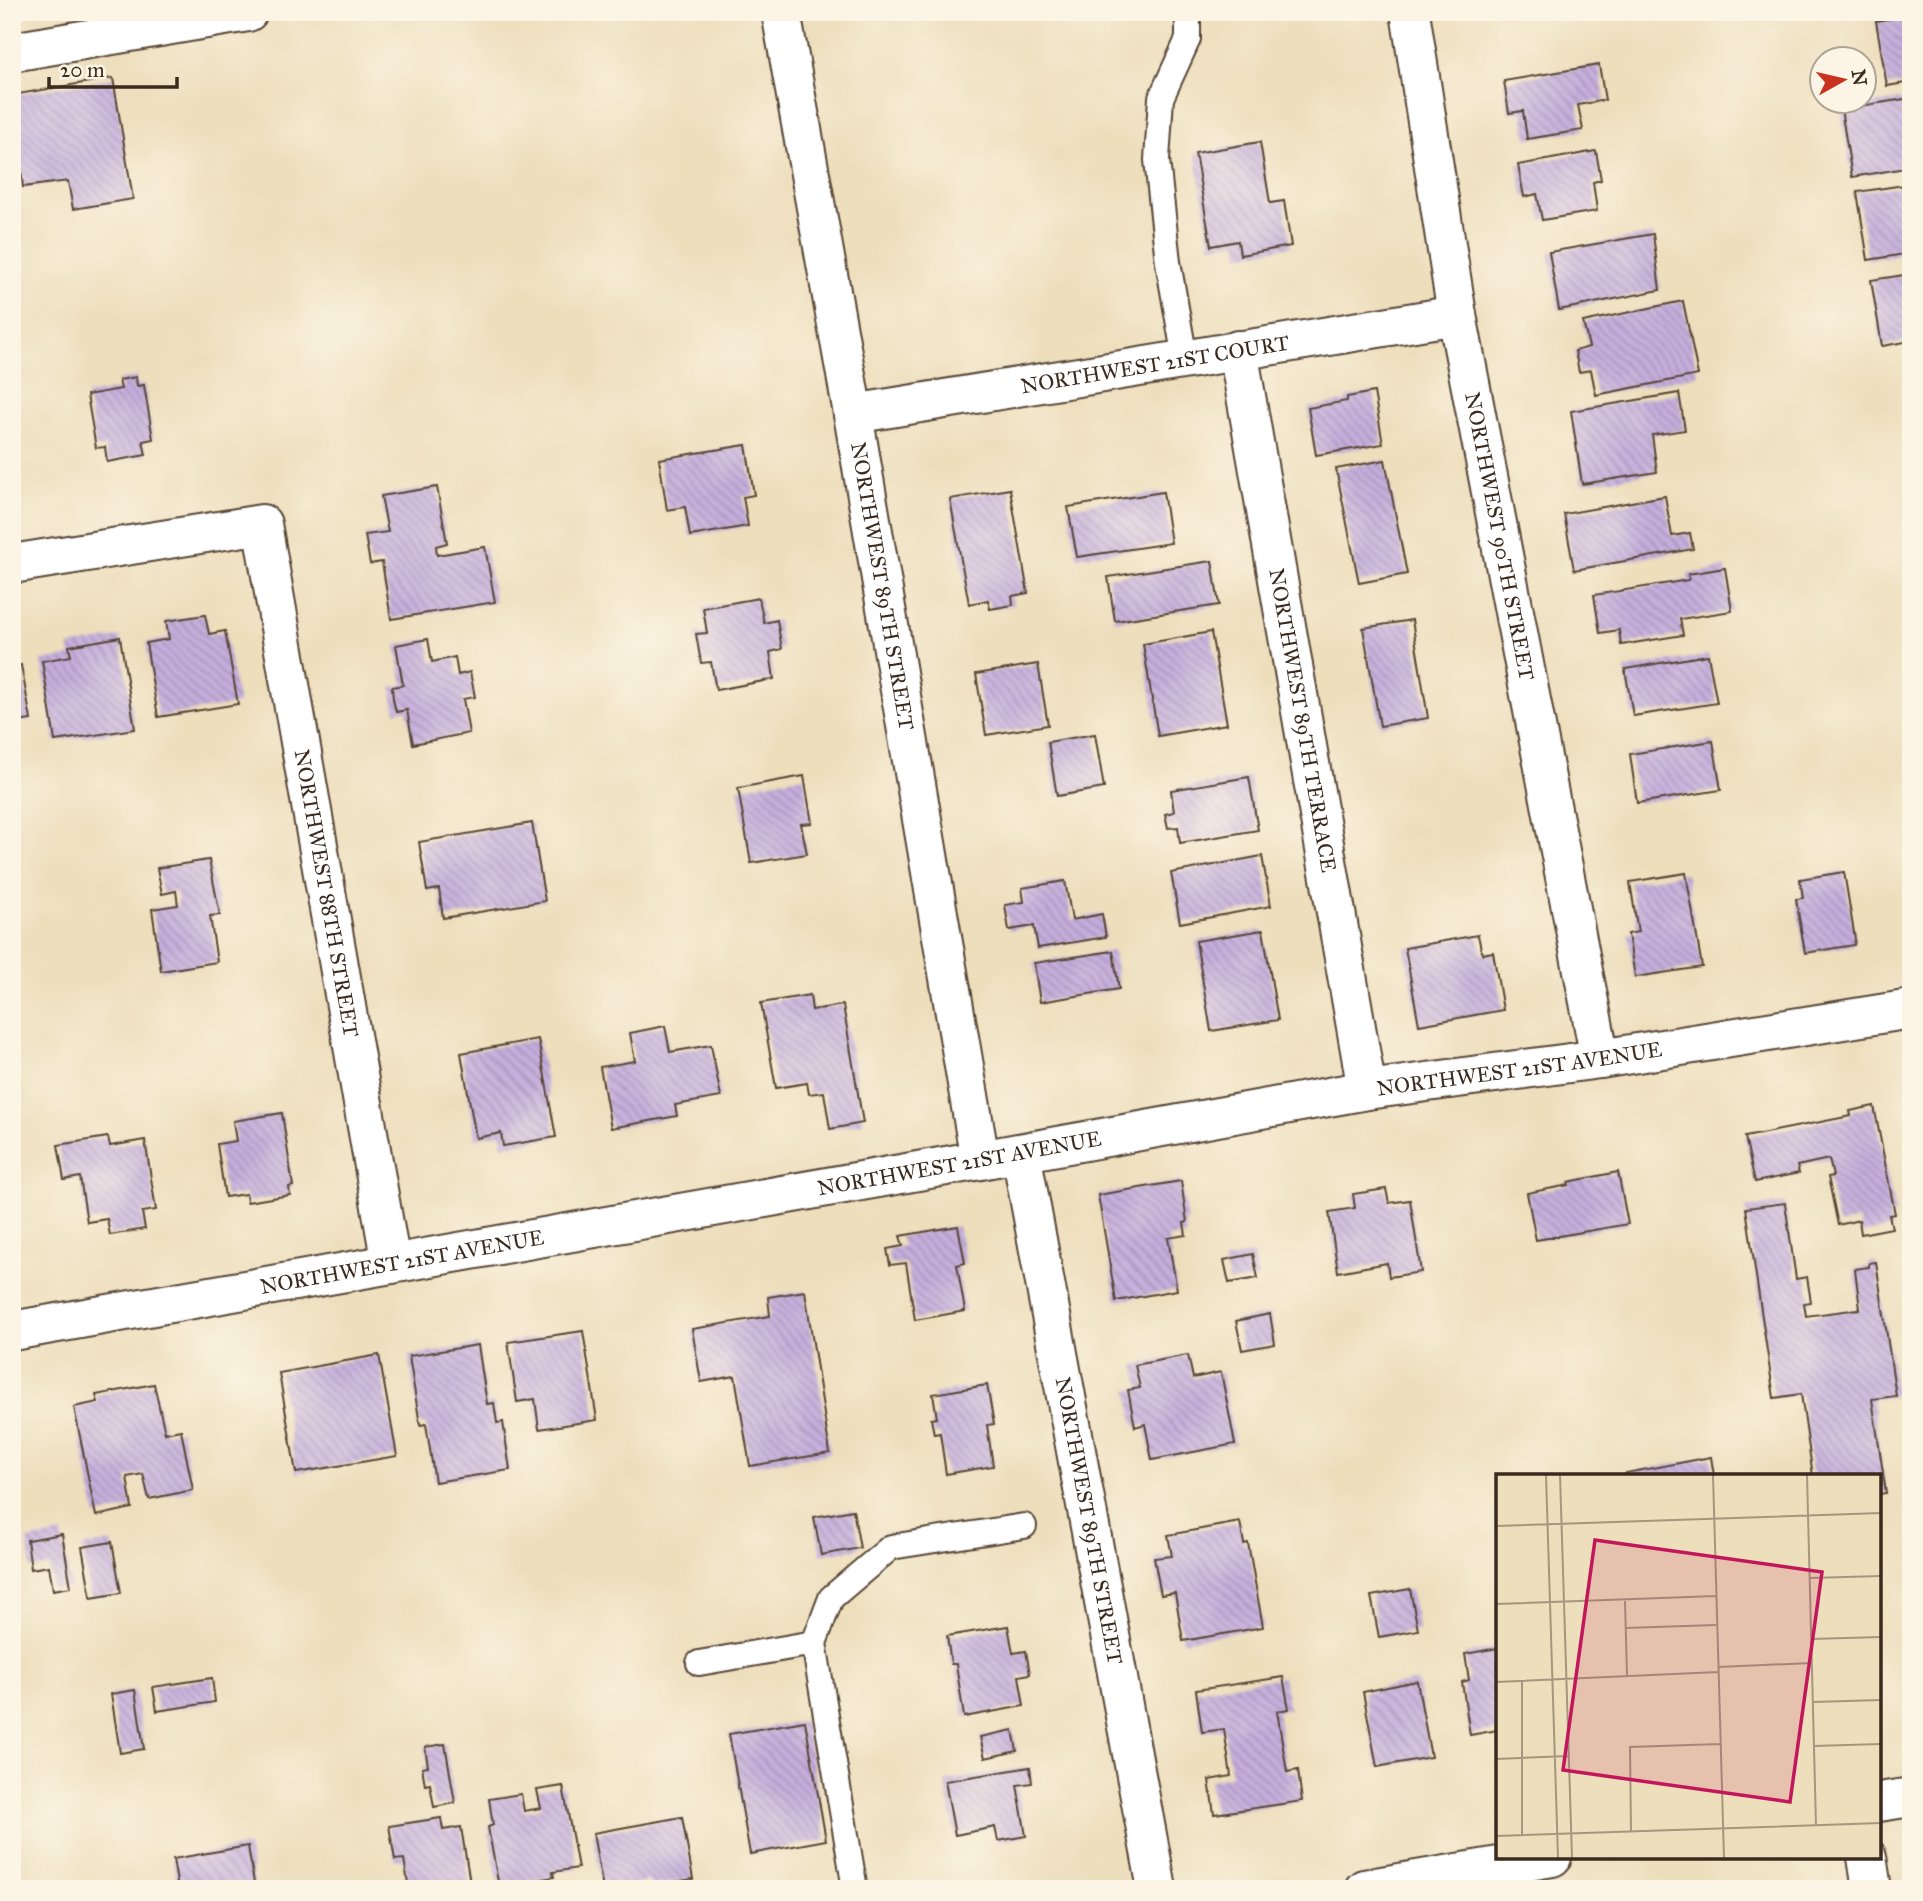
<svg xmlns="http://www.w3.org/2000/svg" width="1923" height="1901" font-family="'IM FELL Great Primer',serif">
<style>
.building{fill:url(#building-back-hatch)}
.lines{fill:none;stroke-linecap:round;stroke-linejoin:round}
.service-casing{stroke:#564536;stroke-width:28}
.minor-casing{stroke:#564536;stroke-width:42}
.secondary-casing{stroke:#564536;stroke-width:42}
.service{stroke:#fff;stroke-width:24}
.minor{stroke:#fff;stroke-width:38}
.secondary{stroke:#fff;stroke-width:38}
.labels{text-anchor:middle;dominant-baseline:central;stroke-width:7;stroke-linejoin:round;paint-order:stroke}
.street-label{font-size:21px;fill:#3b2a1e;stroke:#fcf5e5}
.inset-road{fill:none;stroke:#a6967d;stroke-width:2}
.view{fill:#c2185b;fill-opacity:0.15;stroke:#c2185b;stroke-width:3.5}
.inset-edge{fill:none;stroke:#3b2a1e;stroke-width:3.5}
</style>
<defs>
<pattern id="building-back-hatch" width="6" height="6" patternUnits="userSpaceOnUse" patternTransform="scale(1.75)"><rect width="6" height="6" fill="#c5afdd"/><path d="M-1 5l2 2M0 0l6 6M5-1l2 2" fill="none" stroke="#a18fb3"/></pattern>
</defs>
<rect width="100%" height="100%" fill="#fcf5e5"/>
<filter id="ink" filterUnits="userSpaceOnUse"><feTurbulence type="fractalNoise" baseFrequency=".0143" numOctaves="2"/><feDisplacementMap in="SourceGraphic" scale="14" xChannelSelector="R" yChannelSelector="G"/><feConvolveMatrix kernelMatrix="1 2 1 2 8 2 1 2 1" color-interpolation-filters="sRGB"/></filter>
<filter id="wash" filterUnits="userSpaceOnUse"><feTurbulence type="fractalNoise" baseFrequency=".00686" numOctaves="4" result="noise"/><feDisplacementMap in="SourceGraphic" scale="28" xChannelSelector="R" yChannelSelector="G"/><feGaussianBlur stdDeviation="1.57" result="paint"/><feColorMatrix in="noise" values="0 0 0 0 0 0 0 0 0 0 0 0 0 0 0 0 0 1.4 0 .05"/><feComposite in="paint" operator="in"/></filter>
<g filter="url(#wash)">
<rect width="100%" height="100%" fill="#eddebc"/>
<g id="blocks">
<path class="building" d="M1911 15V82L1887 86 1876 21Z
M1599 65 1605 100 1578 105 1583 130 1527 139 1523 111 1509 113 1504 81Z
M113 78 133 199 73 209 68 181 23 187 21 169 12 170V95Z
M1911 98V167L1852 177 1841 109Z
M1260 142 1270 203 1284 201 1291 246 1240 255 1238 241 1211 246 1195 153Z
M1596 151 1601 180 1593 182 1597 211 1542 220 1537 194 1524 197 1518 165Z
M1911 184V253L1868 260 1857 192Z
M1653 234 1660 290 1559 310 1549 252Z
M1911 274V341L1882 346 1871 280Z
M1683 301 1698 375 1596 395 1591 370 1579 372 1575 351 1589 347 1583 322Z
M136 377 137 386 144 385 153 439 143 441 146 455 107 462 105 447 96 448 87 395 121 389 119 380Z
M1374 392 1383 444 1316 455 1308 408 1347 401V397Z
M1679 393 1685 430 1652 435 1657 472 1582 484 1571 411Z
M746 445 754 495 743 497 748 526 690 536 685 507 667 510 659 459Z
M1385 460 1407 574 1359 583 1336 469Z
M437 487 447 543 436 546 437 555 485 547 495 602 391 619 382 562 370 564 365 535 388 532 381 496Z
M1010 489 1028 593 1012 596 1013 605 990 609 988 600 969 604 950 499Z
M1163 492 1171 543 1077 557 1068 507Z
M1665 496 1672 536 1690 533 1693 549 1574 570 1564 514Z
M1212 561 1219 605 1115 621 1108 577Z
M1725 568 1732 611 1680 619 1683 635 1621 645 1619 630 1600 633 1594 595 1689 580 1688 574Z
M759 598 764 623 777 620 782 649 770 652 774 679 716 690 711 662 701 663 696 634 707 633 703 608Z
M205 615 209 634 225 631 238 704 158 717 146 643 169 639 166 621Z
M1412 620 1428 718 1380 726 1363 628Z
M1211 632 1227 724 1158 736 1143 644Z
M120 637 135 729 55 741 42 661 71 656 69 646Z
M428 639 432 662 455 657 458 675 470 672 475 697 463 699 469 733 413 744 407 710 396 712 393 699 392 687 403 685 396 645Z
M1708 655 1717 703 1633 716 1625 669Z
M1038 664 1048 725 986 735 976 674Z
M21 665 31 720 12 723V667Z
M1095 734 1104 788 1057 796 1048 742Z
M1713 741 1721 790 1637 803 1630 754Z
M804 776 812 823 801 824 807 854 751 863 738 788Z
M1249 777 1258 830 1180 843 1178 827 1168 828 1165 814 1174 812 1171 790Z
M532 823 545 901 443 918 439 889 427 891 419 842Z
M1262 856 1271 906 1180 923 1171 873Z
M209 860 220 915 210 916 217 962 161 971 152 909 178 905 176 891 162 894 157 868Z
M1844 872 1855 939 1854 945 1805 953 1796 899 1803 898 1800 879Z
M1686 873 1702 967 1635 977 1628 934 1638 932 1630 882Z
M1065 881 1072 920 1102 914 1106 937 1038 948 1034 926 1009 930 1005 905 1024 902 1022 888Z
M1263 930 1278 1020 1211 1031 1196 941Z
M1478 935 1482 954 1493 952 1503 1010 1419 1025 1405 948Z
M1113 951 1119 989 1040 1002 1034 963Z
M810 995 812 1010 843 1005 863 1123 830 1129 824 1092 809 1094 807 1083 776 1088 761 1003Z
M665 1026 670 1052 711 1045 721 1097 675 1105 677 1116 611 1128 600 1067 635 1061 630 1033Z
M538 1039 556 1137 503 1146 501 1133 476 1138 461 1053Z
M1874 1106 1895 1214 1889 1215 1892 1228 1861 1234 1859 1220 1838 1225 1828 1177 1833 1176 1829 1159 1797 1166 1799 1173 1755 1182 1745 1137 1851 1116 1850 1111Z
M282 1113 293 1186 289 1187 290 1195 247 1202 246 1194 225 1197 217 1144 236 1141 233 1121Z
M108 1137 110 1146 145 1140 156 1210 142 1212 145 1229 110 1235 107 1219 87 1222 80 1177 64 1180 58 1145Z
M1618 1172 1628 1224 1536 1240 1527 1193 1569 1185 1568 1182Z
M1181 1181 1187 1222 1184 1223 1186 1235 1168 1238 1177 1290 1116 1301 1098 1195Z
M1386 1189 1389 1203 1410 1200 1421 1272 1389 1277 1387 1263 1338 1272 1329 1212 1355 1208 1353 1194Z
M1785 1203 1796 1279 1807 1277 1811 1302 1804 1303 1806 1316 1860 1309 1855 1269 1869 1267V1263L1876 1262 1896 1396 1872 1399 1886 1493 1879 1494V1476H1813L1801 1394 1774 1398 1746 1208Z
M958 1226 965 1263 957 1265 965 1311 915 1320 906 1263 890 1265 887 1249 903 1246 900 1236Z
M1253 1254 1258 1278 1229 1283 1224 1260Z
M805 1291 830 1453 750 1466 735 1376 701 1382 692 1329 770 1316 768 1297Z
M1270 1314 1275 1344 1242 1350 1236 1321Z
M583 1331 597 1420 539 1429 535 1399 517 1402 508 1342Z
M478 1345 487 1404 494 1403 497 1423 503 1422 510 1470 435 1482 426 1424 420 1425 409 1356Z
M379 1355 397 1456 296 1473 279 1373Z
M1188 1355 1193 1378 1221 1372 1235 1444 1152 1460 1145 1424 1135 1427 1128 1390 1140 1388 1135 1365Z
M154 1384 165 1433 181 1430 193 1490 149 1499 143 1474 127 1477 132 1508 96 1516 74 1407 98 1402 96 1395Z
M987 1385 994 1424 987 1425 993 1466 946 1474 940 1433 934 1434 931 1419 937 1418 933 1394Z
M1711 1457 1714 1476H1626V1473Z
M853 1510 860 1548 821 1555 814 1517Z
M1240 1522 1244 1544 1248 1543 1263 1627 1183 1641 1175 1593 1161 1595 1154 1558 1172 1556 1168 1535Z
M62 1534 71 1587 53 1590 49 1566 31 1569 27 1540Z
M112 1542 121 1593 91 1598 82 1547Z
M1410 1589 1418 1630 1379 1637 1371 1596Z
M1008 1626 1013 1653 1026 1651 1030 1674 1019 1676 1024 1706 964 1717 956 1664H951L947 1636Z
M1498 1648V1730L1470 1735 1462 1682 1469 1680 1465 1654Z
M1283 1677 1289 1709 1277 1711 1287 1772 1298 1770 1302 1801 1214 1814 1209 1780 1231 1776 1224 1729 1202 1732 1196 1690Z
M212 1678 215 1702 157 1711 153 1687Z
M1417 1681 1431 1757 1377 1767 1363 1692Z
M135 1690 144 1749 120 1753 111 1694Z
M805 1721 826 1840 750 1854 729 1734Z
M1013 1730 1017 1751 985 1758 980 1737Z
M445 1744 455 1803 434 1807 430 1784 425 1785 422 1767 428 1766 425 1747Z
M1030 1767 1032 1783 1017 1785 1026 1836 998 1841 995 1827 955 1835 945 1781Z
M563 1786 578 1868 553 1872 554 1877 499 1887 488 1827 493 1825 489 1799 521 1794 524 1811 541 1808 537 1790Z
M682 1817 693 1879 651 1886 649 1881 603 1889 593 1833Z
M441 1818 443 1830 461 1827 471 1889H409L404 1859 395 1860 389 1826Z
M248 1846 255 1889H178L173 1859Z"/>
</g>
</g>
<g filter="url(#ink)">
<use href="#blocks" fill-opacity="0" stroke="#564536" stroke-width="2"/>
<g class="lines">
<defs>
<path id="service" d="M1185 359 1168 262 1157 160 1161 98 1188 39V12
M814 1643 831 1598 891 1547 1024 1526
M699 1663 814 1643 855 1889"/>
<g id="minor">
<path id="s1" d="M781 12 853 414 980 1160"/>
<path id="s2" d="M1410 12 1457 315 1600 1059"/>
<path id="s3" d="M1238 350 1367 1090"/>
<path id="s4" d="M853 414 1457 315"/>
<path id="s5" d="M12 564 262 524 391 1264"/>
<path id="s6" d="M1021 1153 1157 1889"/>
<path id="s7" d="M12 1331 980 1160 1367 1090 1600 1059 1911 1009"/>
<path d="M1879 1802 1911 1797"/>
<path d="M1867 1857 1872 1889"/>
<path d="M1364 1889 1552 1857"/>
</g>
<path id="secondary" d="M12 52 248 12"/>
</defs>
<use href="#service" class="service-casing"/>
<use href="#minor" class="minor-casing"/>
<use href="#secondary" class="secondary-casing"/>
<use href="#service" class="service"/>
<use href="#minor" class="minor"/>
<use href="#secondary" class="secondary"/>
</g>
</g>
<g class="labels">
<g class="street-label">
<text stroke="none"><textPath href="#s4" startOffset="306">NORTHWEST 21ST COURT</textPath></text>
<text stroke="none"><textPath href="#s2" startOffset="532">NORTHWEST 90TH STREET</textPath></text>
<text stroke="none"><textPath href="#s1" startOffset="583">NORTHWEST 89TH STREET</textPath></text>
<text stroke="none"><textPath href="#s3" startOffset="376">NORTHWEST 89TH TERRACE</textPath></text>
<text stroke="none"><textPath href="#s5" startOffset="628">NORTHWEST 88TH STREET</textPath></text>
<text stroke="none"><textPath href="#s7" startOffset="1530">NORTHWEST 21ST AVENUE</textPath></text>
<text stroke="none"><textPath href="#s7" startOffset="962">NORTHWEST 21ST AVENUE</textPath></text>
<text stroke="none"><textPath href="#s7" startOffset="396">NORTHWEST 21ST AVENUE</textPath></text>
<text stroke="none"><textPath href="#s6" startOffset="374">NORTHWEST 89TH STREET</textPath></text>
</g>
</g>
<g transform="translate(1496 1474)">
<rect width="385" height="385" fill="#eddebc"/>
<path class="inset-road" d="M50 1 62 384M64 1 76 384M217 1 228 384M311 1 320 352M0 52 385 39M314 104 385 102M129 127 131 201M0 130 220 122M129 154 220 151M315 165 385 163M222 193 316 189M0 208 222 198M317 228 385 226M318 272 385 270M0 285 73 282M135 358 134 273 224 270M0 362 385 349M26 362V208"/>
<path class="view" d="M99 66 326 98 294 328 67 296Z"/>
<rect width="385" height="385" class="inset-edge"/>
</g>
<rect width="1923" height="1901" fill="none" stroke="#fcf5e5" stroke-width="42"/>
<g transform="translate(1843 80) rotate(82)"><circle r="33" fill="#fcf5e5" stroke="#afa495" stroke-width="2"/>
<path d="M0-5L12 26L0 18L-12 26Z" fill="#c8321e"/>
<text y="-10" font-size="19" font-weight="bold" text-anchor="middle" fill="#3b2a1e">N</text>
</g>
<path d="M49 77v10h128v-10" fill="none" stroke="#3b2a1e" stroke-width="3.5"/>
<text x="60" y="77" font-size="21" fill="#3b2a1e" stroke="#fcf5e5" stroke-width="5" paint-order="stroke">20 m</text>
</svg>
